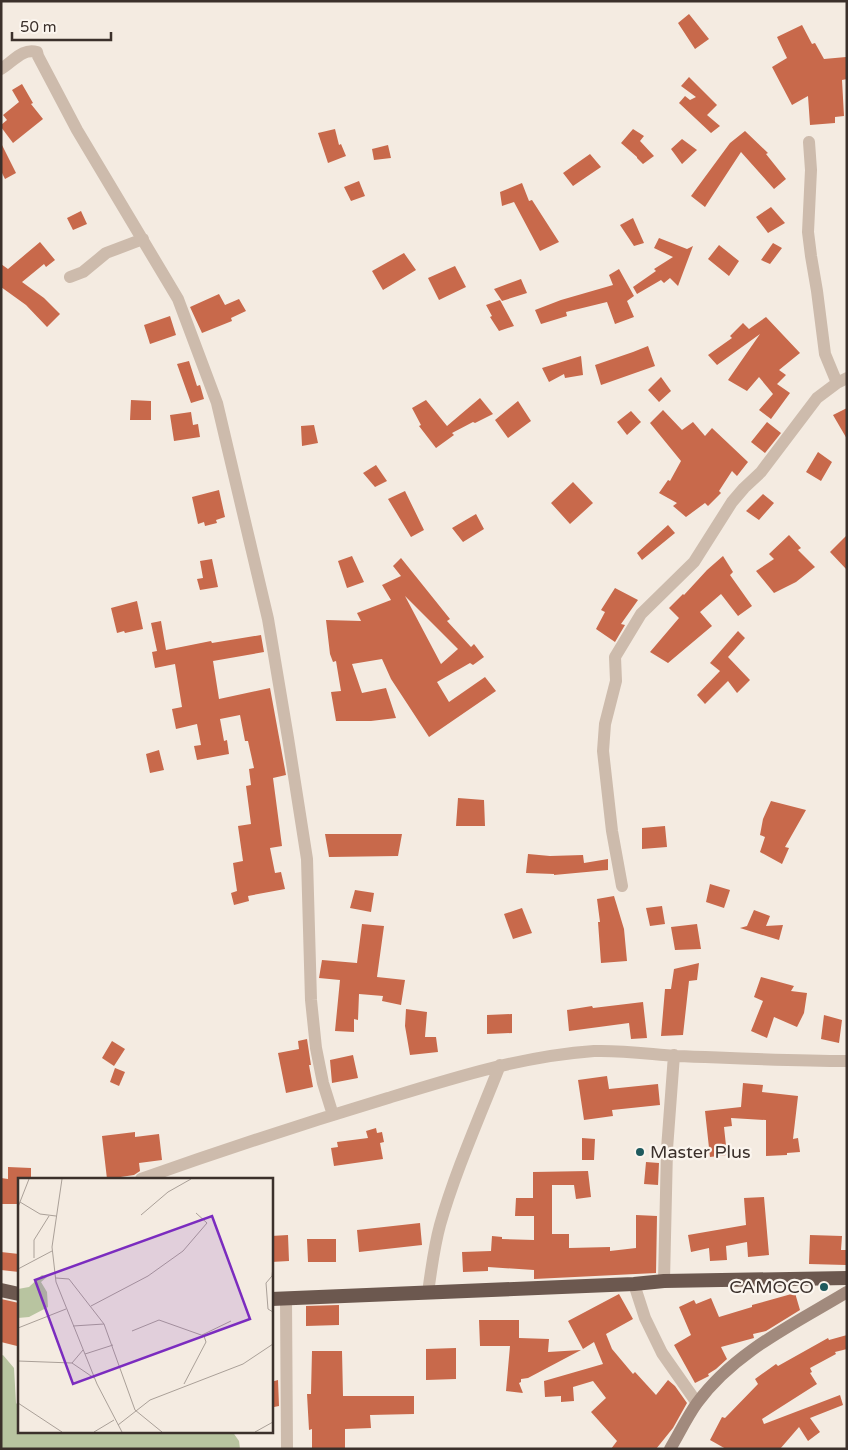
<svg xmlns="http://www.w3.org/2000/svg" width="848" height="1450" font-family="'Varela Round',sans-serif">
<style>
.green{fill:#b8c4a0}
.building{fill:#c8694b;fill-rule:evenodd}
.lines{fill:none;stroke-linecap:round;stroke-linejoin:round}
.minor{stroke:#cdbbac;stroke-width:12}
.secondary{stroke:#a18a7d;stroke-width:12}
.trunk{stroke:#6c584f;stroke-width:14}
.poi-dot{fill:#1f5a5e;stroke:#fbf5ee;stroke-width:2}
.labels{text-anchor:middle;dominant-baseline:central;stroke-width:4.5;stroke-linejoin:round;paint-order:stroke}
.poi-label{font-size:18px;fill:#3b302b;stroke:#fbf5ee;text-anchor:start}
.inset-road{fill:none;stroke:#aaa098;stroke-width:1}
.view{fill:#7b2cbf;fill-opacity:0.15;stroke:#7b2cbf;stroke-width:2.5}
.inset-edge{fill:none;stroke:#3b302b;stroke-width:2.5}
</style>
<rect width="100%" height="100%" fill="#f4ebe1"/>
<path class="green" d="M3 1355 14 1368 16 1403 19 1406V1431H232L239 1441 240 1449H1V1356Z"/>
<path class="building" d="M689 14 709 39 695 49 678 23Z
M802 25 812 44 815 43 824 59 846 57 847 79 842 80 844 116 835 117V123L810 125 808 96 792 105 772 67 787 58 777 37Z
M689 77 717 105 707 115 720 126 711 133 679 103 685 96 690 100 696 97 681 86Z
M22 84 33 103 31 104 43 119 13 143 1 127V125L7 120 3 115 19 102 12 90Z
M335 129 339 145 341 144 346 156 328 163 318 133Z
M633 129 644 136 640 141 654 156 643 164 637 158V157L621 143Z
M745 131 768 153 766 154 786 179 774 189 741 152 705 207 691 196 730 143Z
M682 139 697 150 682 164 671 149Z
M1 143 16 173 5 179 1 171Z
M388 145 391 158 374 160 372 149Z
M590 154 601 167 573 186 563 173Z
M359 181 365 196 351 201 344 187Z
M522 183 529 201 532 200 559 242 540 251 514 202 502 206 500 192Z
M771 207 785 223 768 233 756 217Z
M81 211 87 224 73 230 67 218Z
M633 218 644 243 634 246 620 225Z
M659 238 687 249 693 246 678 286 670 278 664 283 661 280 637 294 633 287 656 271 654 269 673 257 654 248Z
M40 242 55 260 46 267 44 264 22 282 44 298 60 314 47 327 26 305 1 287V264L8 269Z
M773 243 782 248 770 264 761 260Z
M719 245 739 261 729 276 708 259Z
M404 253 416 270 383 290 372 271Z
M455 266 466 287 439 300 428 278Z
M619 269 634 296 627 301 634 317 615 324 607 302 566 312 567 316 541 324 535 310 561 300 613 285 609 275Z
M521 279 527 293 502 301 494 289Z
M219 294 225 305 239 299 246 311 231 318 232 321 202 333 190 307Z
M500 300 514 326 499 331 490 317 492 316 486 305Z
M170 316 176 335 150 344 144 325Z
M766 317 800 353 779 370 786 375 777 384 790 393 771 419 759 410 773 394 759 377 747 391 728 380 760 334 717 365 708 355 732 338 730 336 743 323 749 329Z
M648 346 655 366 601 385 595 365 633 352Z
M581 356 583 375 565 378 564 374 549 382 542 368Z
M189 361 197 386 200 385 204 399 191 403 177 364Z
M661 377 671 391 659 402 648 390Z
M480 398 493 414 475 423 473 422 452 433 454 435 436 448 419 426 421 425 412 408 426 400 447 426Z
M131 400 151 401V420H130Z
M518 401 531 421 508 438 495 420Z
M847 408V439L833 415Z
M663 410 682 430 693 422 705 436 712 428 748 462 737 476 732 471 719 491 721 493 708 506 705 503 686 517 673 506 677 503 659 493 668 480 670 481 681 461 650 423Z
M631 411 641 422 627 435 617 422Z
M191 412 193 425 198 424 200 437 174 441 170 415Z
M767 422 781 433 765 453 751 442Z
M314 425 318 443 302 446 301 426Z
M818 452 832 462 821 481 806 472Z
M376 465 387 481 375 487 363 473Z
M573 482 593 503 570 524 551 503Z
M219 490 225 517 216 520 217 523 205 526 204 522 198 524 192 497Z
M405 491 424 530 411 537 388 499Z
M763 494 774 503 759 520 746 511Z
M476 514 484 529 463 542 452 528Z
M668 525 675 533 642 560 637 553Z
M789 535 801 548 798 550 815 567 796 582 774 593 756 571 774 559 769 554Z
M847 535V570L830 552Z
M352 556 364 582 347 588 338 561Z
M723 556 733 572 730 575 752 606 738 616 721 594 700 612 712 626 668 663 650 652 679 618 669 608 683 594 684 595 707 570Z
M401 558 450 619 447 621 471 647 474 644 484 657 473 665 470 663 437 682 449 702 485 677 496 691 429 737 391 679 382 659 352 664 362 693 386 688 396 718 371 721H336L331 692 341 691 336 661 333 662 330 654 326 620 361 621 357 613 391 600 382 585 401 576 393 566ZM405 596 458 649 441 664Z
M212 559 218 587 200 590 197 579 203 578 200 561Z
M615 588 638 600 621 624 625 625 615 642 596 629 605 612 601 610Z
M137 601 143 629 125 633 124 631 117 633 111 608Z
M161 621 166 650 211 641 212 643 261 635 264 652 213 661 219 699 270 688 286 775 273 778 282 846 270 848 275 873 281 872 285 889 248 896 249 901 234 905 231 893 237 891 233 863 243 861 238 826 251 824 246 786 251 785 249 769 254 768 248 741H245L240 715 220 719 224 741 227 740 229 754 197 760 194 746 201 745 197 724 176 729 172 709 182 707 175 664 155 668 152 652 157 651 151 623Z
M738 631 745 638 728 657 750 680 737 693 728 681 705 704 697 695 720 671 710 663Z
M159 750 164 770 150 773 146 754Z
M458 798 484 800 485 826H456Z
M771 801 806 810 785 847 789 848 782 864 760 852 765 837 760 835 763 819Z
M665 826 667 847 642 849V828Z
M325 834H402L398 856 329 857Z
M528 854 550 856 583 855 584 863 608 859V870L554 875V874L526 873Z
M710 884 730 890 724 908 706 902Z
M355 890 374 893 371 912 350 908Z
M614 896 624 929 627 961 601 963 598 922H600L597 899Z
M662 906 665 924 650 926 646 908Z
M522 908 532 933 513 939 504 914Z
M754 910 770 916 766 926 783 925 779 940 740 928 747 926Z
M362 924 384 926 377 977 405 980 401 1005 382 1001 383 996 359 994 358 1020 354 1019V1032L335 1031 340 980 319 978 322 960 357 963Z
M697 924 701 949 675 950 671 927Z
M699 963 697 980 689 981 683 1035 661 1036 665 989H671L674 969Z
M761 977 794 986 791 991 807 993 804 1013 797 1027 774 1017 767 1038 751 1031 763 1001 754 997Z
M643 1002 647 1038 631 1039 629 1023 569 1031 567 1010 592 1006 593 1008Z
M406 1009 427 1012 425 1037H436L438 1052 410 1055 405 1026Z
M512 1014V1033L487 1034V1015Z
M824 1015 842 1020 839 1043 821 1039Z
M307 1039 311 1065H309L313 1087 286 1093 278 1053 299 1049 298 1041Z
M112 1041 125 1049 114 1066 102 1058Z
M353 1055 358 1078 332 1083 330 1060Z
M115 1068 125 1072 119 1086 110 1082Z
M607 1076 609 1089 658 1084 660 1105 612 1110 613 1116 584 1120 578 1080Z
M743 1083 763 1085 762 1092 798 1096 793 1139 798 1138 800 1152 787 1153V1155L766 1156V1120L731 1118 732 1126 724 1127 727 1155 710 1157 705 1111 741 1107Z
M376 1128 377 1133 382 1132 384 1142 380 1143 383 1159 334 1166 331 1148 338 1147 337 1142 368 1138 366 1131Z
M135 1132V1137L159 1134 162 1160 139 1163 140 1171 134 1175 107 1179 102 1136Z
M582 1138 595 1139 594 1160H582Z
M646 1162 659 1163 658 1185 644 1184Z
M8 1167 31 1168V1179H19V1204H1V1178L8 1179Z
M588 1171 591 1197 576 1199 574 1185H552V1234H569V1248L610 1247V1251L636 1248V1215L657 1216 656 1273 534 1279V1270L488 1267V1271L463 1272 462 1252 491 1251 492 1236 502 1237V1239L534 1240V1216H515L516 1198H533V1172Z
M764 1197 769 1255 748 1257 747 1242 726 1246 727 1260 710 1261 709 1248 691 1252 688 1235 746 1225 744 1198Z
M420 1223 422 1245 359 1252 357 1230Z
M288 1235 289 1261 271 1262V1236Z
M810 1235 842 1236 841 1250H847L846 1265 809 1264Z
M307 1239H336V1262H308Z
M1 1252 19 1254V1272L1 1270Z
M795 1293 800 1310 766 1331 753 1334 754 1338 721 1347 727 1359 716 1369 708 1374 709 1376 695 1383 674 1345 691 1335 679 1307 694 1300 696 1304 711 1298 719 1317 752 1307V1305Z
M619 1294 633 1319 606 1334 612 1349 633 1374 635 1372 656 1395 668 1380 675 1386 687 1403 673 1428 656 1449H611L617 1441 591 1412 606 1398 593 1381 573 1387 574 1401 561 1402V1396L545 1397 544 1381 603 1364 594 1342 583 1349 568 1321Z
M1 1299 19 1303V1337L17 1346 1 1342Z
M339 1305V1325L306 1326V1306Z
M479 1320H519V1338L549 1339 548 1352 581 1350 528 1378 521 1379V1382L519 1383 523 1393 506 1391 510 1346H480Z
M847 1335V1349L835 1352 836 1354 810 1368 812 1372 810 1373 817 1384 762 1419 764 1424 840 1395 843 1405 810 1418 820 1432 808 1441 799 1427 780 1449H726L710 1440 722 1417 725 1418 758 1384 755 1379 776 1364 778 1366 828 1338 829 1340Z
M456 1348V1379L426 1380V1349Z
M312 1351H342L343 1396H414V1414L370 1415 371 1428 345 1429V1449H312V1429L309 1430 307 1394H311Z
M278 1380 279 1406 274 1407 271 1382Z"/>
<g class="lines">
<path class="minor" d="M1 69C14 61 22 48 37 52L38 56 77 130 178 299 217 403 268 619 288 738 307 859 311 1000 316 1048 323 1083 333 1115
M809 142 811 170 808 232 811 256 817 291 825 354 837 383
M70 277 83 272 106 253 143 239
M622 886 612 831 603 751 605 724 616 681 615 657 641 614 694 562 732 502 744 488 761 472 817 398 837 383 847 378
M141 1179C223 1150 305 1123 388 1098 456 1077 523 1056 594 1051 622 1050 649 1054 677 1056 733 1058 790 1061 847 1061
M664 1281 667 1149 674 1055
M634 1284 645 1318 662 1353 697 1403
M428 1293C431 1270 434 1247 440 1225 455 1172 480 1116 500 1065
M286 1299 287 1449"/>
<path class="secondary" d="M670 1449C679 1434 687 1417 697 1403 734 1352 794 1324 847 1292"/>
<path class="trunk" d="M1 1290 19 1294
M271 1299 634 1284 664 1281 847 1278"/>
</g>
<g class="poi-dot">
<circle cx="640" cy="1152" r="5"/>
<circle cx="824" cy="1287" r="5"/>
</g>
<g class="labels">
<g class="poi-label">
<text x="650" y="1152">Master Plus</text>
<text x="814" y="1287" text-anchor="end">CAMOCO</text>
</g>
</g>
<g transform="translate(18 1178)">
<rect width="255" height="255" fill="#f4ebe1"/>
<path d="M24 97 29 99 23 104 29 114 30 129 11 139 0 140V111L11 109Z" fill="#b8c4a0"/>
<path class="inset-road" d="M44 1 34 69 38 104 79 206 104 254M2 24 22 36 38 38M0 29 11 1M123 37 150 14 173 1M16 80V62L31 38M255 89 254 98 248 105 250 131 255 134M0 91 34 73M38 100 51 101 86 146 117 232 144 254M73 128 130 98 165 73 189 45 178 35M55 148 86 146M0 150 48 131M114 153 141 142 186 158 188 164 166 206M184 157 213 143M67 176 95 167M0 183 54 185 76 200M54 185 65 172M0 225 44 254M100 247 132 222 225 186 255 166M76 254 96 242M237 254 255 244"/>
<path class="view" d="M194 38 232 141 55 206 17 102Z"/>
<rect width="255" height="255" class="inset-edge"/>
</g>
<rect width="848" height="1450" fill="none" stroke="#3b302b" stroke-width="5"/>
<path d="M12 32v8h99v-8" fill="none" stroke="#3b302b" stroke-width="2.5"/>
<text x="20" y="32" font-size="15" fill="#3b302b" stroke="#fbf5ee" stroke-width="4" paint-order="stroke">50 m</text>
</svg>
